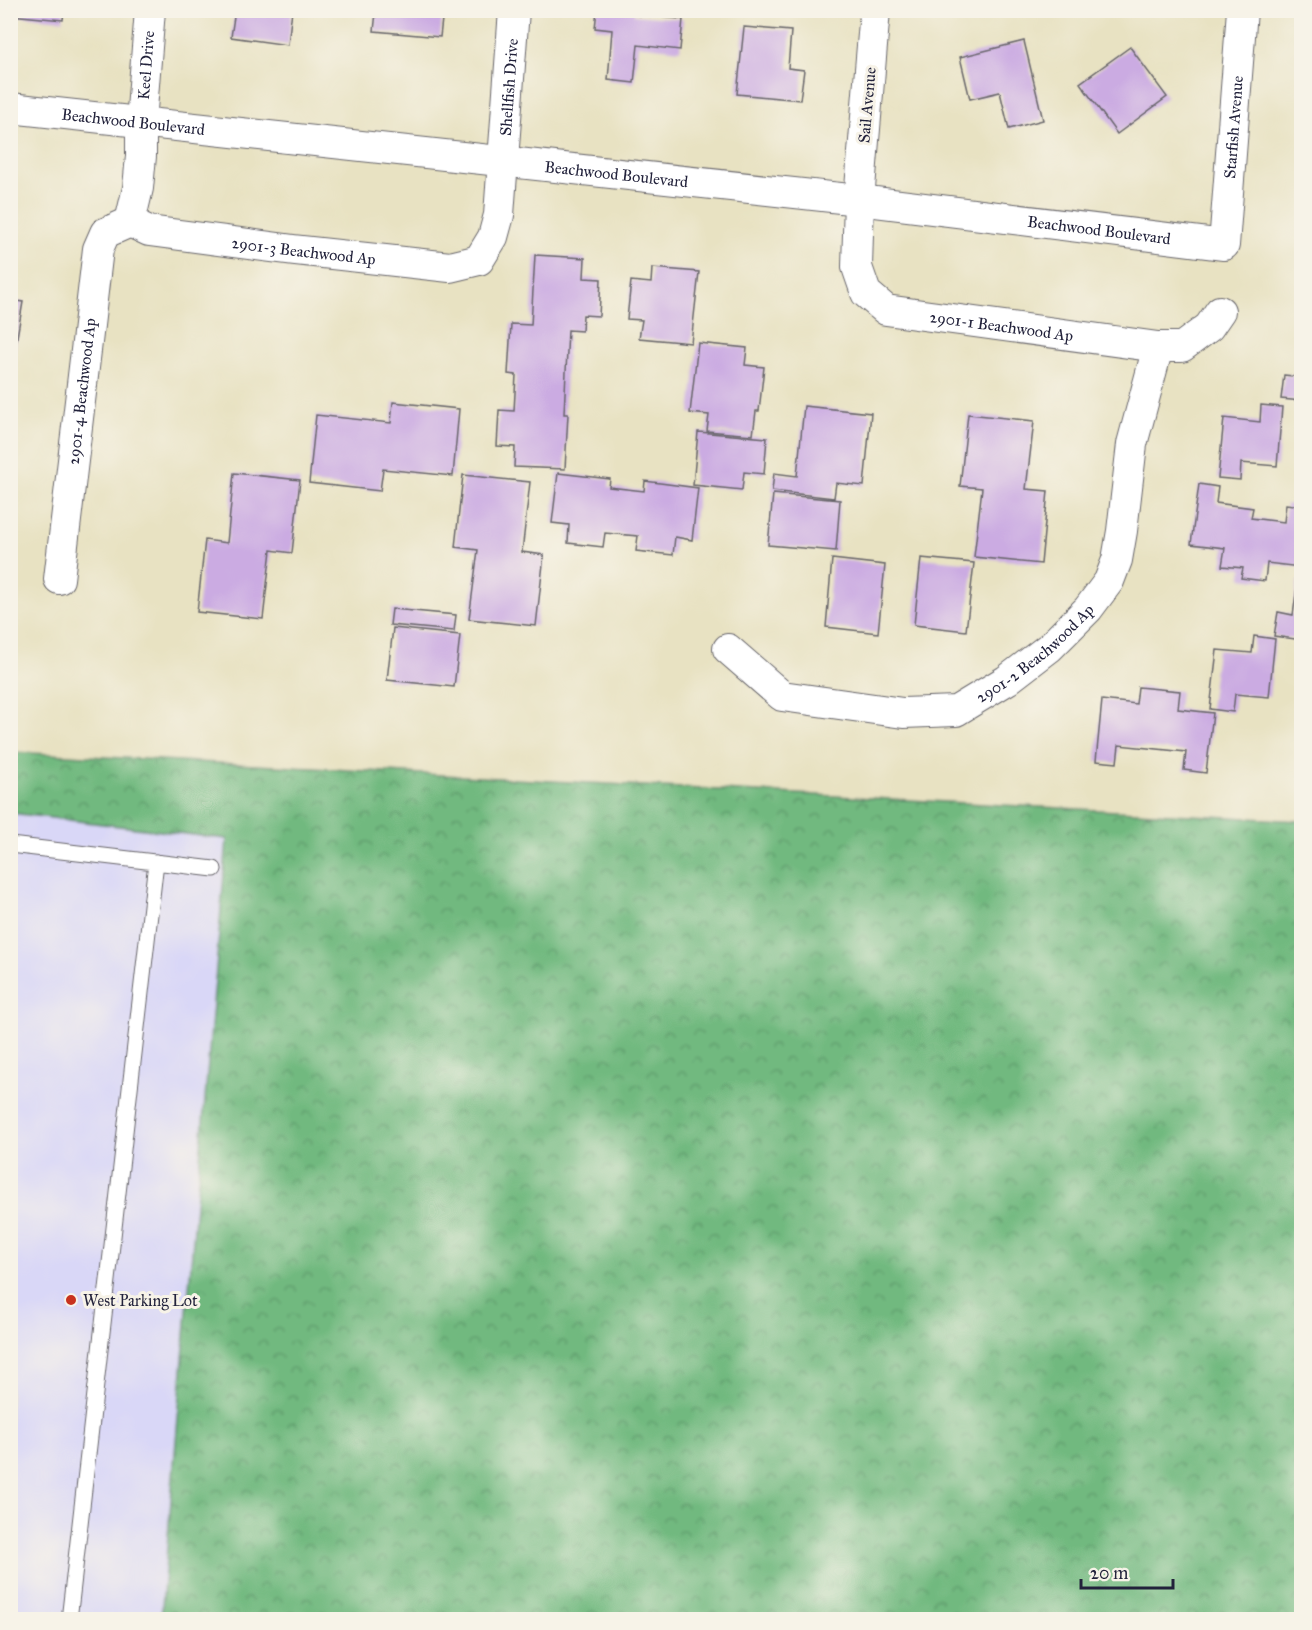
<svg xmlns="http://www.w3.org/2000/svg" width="1312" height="1630" font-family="'IM FELL Great Primer',serif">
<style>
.built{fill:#d9d7f7}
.forest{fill:url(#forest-crowns);stroke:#4a6e5d;stroke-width:1.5}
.building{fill:#cbabe2}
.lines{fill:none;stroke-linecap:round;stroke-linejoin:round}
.service-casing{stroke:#67656a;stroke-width:17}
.minor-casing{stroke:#67656a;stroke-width:32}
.service{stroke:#fff;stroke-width:15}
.minor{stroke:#fff;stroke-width:30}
.poi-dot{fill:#c8321e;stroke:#f7f3e8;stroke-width:2}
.labels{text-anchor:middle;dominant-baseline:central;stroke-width:6;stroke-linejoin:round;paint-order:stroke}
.street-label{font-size:16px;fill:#22223b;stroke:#f7f3e8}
.poi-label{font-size:16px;fill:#22223b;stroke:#f7f3e8;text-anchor:start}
</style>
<defs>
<pattern id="forest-crowns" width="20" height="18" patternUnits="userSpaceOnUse" patternTransform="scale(1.5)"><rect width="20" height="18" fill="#71b97f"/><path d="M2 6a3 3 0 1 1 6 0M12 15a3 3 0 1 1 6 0" fill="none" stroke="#5c9669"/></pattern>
</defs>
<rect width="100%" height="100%" fill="#f7f3e8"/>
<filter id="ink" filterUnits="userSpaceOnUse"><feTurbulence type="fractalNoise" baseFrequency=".0167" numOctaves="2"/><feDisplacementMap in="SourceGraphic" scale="12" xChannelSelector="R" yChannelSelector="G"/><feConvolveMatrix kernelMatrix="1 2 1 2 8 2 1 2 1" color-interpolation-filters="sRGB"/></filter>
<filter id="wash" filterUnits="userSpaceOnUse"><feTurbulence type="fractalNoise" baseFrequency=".008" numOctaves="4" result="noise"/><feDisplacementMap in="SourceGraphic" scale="24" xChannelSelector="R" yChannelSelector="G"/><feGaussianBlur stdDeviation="1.35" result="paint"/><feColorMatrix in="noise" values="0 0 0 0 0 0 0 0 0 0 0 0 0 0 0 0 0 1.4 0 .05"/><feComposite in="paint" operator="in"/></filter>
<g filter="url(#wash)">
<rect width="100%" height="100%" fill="#e8e2c2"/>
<path class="built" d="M11 813 227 838 161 1619 11 1620Z"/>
<path class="forest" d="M11 752 1301 821V1619H161L227 839 11 813Z"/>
<g id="blocks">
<path class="building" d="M10 10H64L63 20 10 15Z
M235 10H292L288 45 231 37Z
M401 10H443L440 37 374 31 376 12 401 14Z
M597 10H634V15L683 19 680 50 638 45 634 83 608 80 612 30 595 28Z
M744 27 791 31 788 68 804 70 800 100 737 94Z
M1024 41 1043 120 1009 129 1000 92 970 99 960 57Z
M1130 47 1167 97 1117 134 1080 83Z
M535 255 585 258 584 278 601 279 599 316 583 315 582 331 568 330 564 414H568L565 469 514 467 515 447 497 446 499 410 514 411 516 375 508 374 511 324 531 325Z
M652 268 699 272 691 343 639 338 642 320 627 319 631 281 651 283Z
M10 300 23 302 15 349 10 348Z
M698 343 747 348 745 365 764 367 759 411H756L753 435 707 431 709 415 690 413Z
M1284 375 1302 377V401L1281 399Z
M393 402 459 409 453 476 383 469 380 491 309 483 316 415 391 423Z
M1261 405 1282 407 1277 466 1241 463 1240 480 1218 478 1224 418 1260 422Z
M804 406 871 413 864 486 836 483 834 498 772 491 774 473 797 476Z
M968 414 1034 421 1026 489 1048 491 1041 564 974 557 982 488 960 486Z
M698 432 767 438 764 474 744 472 742 490 693 485Z
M234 473 300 480 292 553 271 550 263 619 197 612 205 540 227 543Z
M558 473 610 479 609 487 644 491 645 481 698 488 692 540 675 537 673 555 636 551 638 536 605 533 603 547 568 543 569 525 552 523Z
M463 475 530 482 522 552 544 555 536 626 469 619 478 550 455 547Z
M1199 484 1218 487 1216 503 1253 508 1251 518 1284 522 1286 504 1302 506 1300 567 1267 563 1265 581 1241 578 1243 568 1222 566 1225 548 1191 544Z
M773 494 840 500 836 551 768 545Z
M921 558 974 563 966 631 914 625Z
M832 559 885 565 878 633 826 627Z
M1298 580 1302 581V640L1274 636 1278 612 1293 615Z
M392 609 456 615 454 631 390 625Z
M393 628 460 635 454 687 387 680Z
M1254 636 1275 639 1269 697 1235 694 1233 712 1210 709 1217 650 1252 653Z
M1138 687 1180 691 1178 709 1213 713 1206 773 1184 770 1186 752 1119 745 1117 763 1096 761 1102 700 1136 704Z"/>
</g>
</g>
<g filter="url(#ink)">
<use href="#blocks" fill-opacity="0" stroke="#67656a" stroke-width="1.5"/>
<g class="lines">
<defs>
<path id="service" d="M10 845 214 869
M69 1620 156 862"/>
<g id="minor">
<path id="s1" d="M875 10 859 200 857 267 866 293 886 310 1158 347H1182L1209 327 1220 311"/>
<path id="s2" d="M10 108 859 200 1224 245 1242 10"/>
<path id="s3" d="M130 222 149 231 294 250 450 267 479 260 493 237 499 215 514 10"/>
<path id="s4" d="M130 222 138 188 141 156V122L150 10"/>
<path id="s5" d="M59 579 98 249 105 233 130 222"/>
<path id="s6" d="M728 649 782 696 903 713 956 711 1007 680 1050 647 1088 609 1109 581 1117 560 1122 531 1132 444 1158 347"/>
</g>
</defs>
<use href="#service" class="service-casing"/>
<use href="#minor" class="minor-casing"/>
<use href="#service" class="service"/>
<use href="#minor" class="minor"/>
</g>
</g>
<circle class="poi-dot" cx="71" cy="1300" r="6"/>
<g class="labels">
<g class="street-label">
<text stroke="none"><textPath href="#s4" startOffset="158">Keel Drive</textPath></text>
<text stroke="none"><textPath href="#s3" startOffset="532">Shellfish Drive</textPath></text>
<text transform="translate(867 105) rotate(-85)">Sail Avenue</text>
<text stroke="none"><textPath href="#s2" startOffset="124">Beachwood Boulevard</textPath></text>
<text stroke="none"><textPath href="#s2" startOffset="1340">Starfish Avenue</textPath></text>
<text stroke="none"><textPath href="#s2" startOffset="610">Beachwood Boulevard</textPath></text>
<text stroke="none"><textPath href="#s2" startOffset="1096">Beachwood Boulevard</textPath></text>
<text stroke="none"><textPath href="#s3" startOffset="177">2901-3 Beachwood Ap</textPath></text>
<text stroke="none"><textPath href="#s1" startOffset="428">2901-1 Beachwood Ap</textPath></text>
<text stroke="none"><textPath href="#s5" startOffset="189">2901-4 Beachwood Ap</textPath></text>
<text stroke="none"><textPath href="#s6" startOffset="345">2901-2 Beachwood Ap</textPath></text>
</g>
<g class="poi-label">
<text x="83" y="1300">West Parking Lot</text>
</g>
</g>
<rect width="1312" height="1630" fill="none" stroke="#f7f3e8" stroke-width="36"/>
<path d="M1081 1579v9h92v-9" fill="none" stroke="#22223b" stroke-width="3"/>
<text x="1090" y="1579" font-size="18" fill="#22223b" stroke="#f7f3e8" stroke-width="4.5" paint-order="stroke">20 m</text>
</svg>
